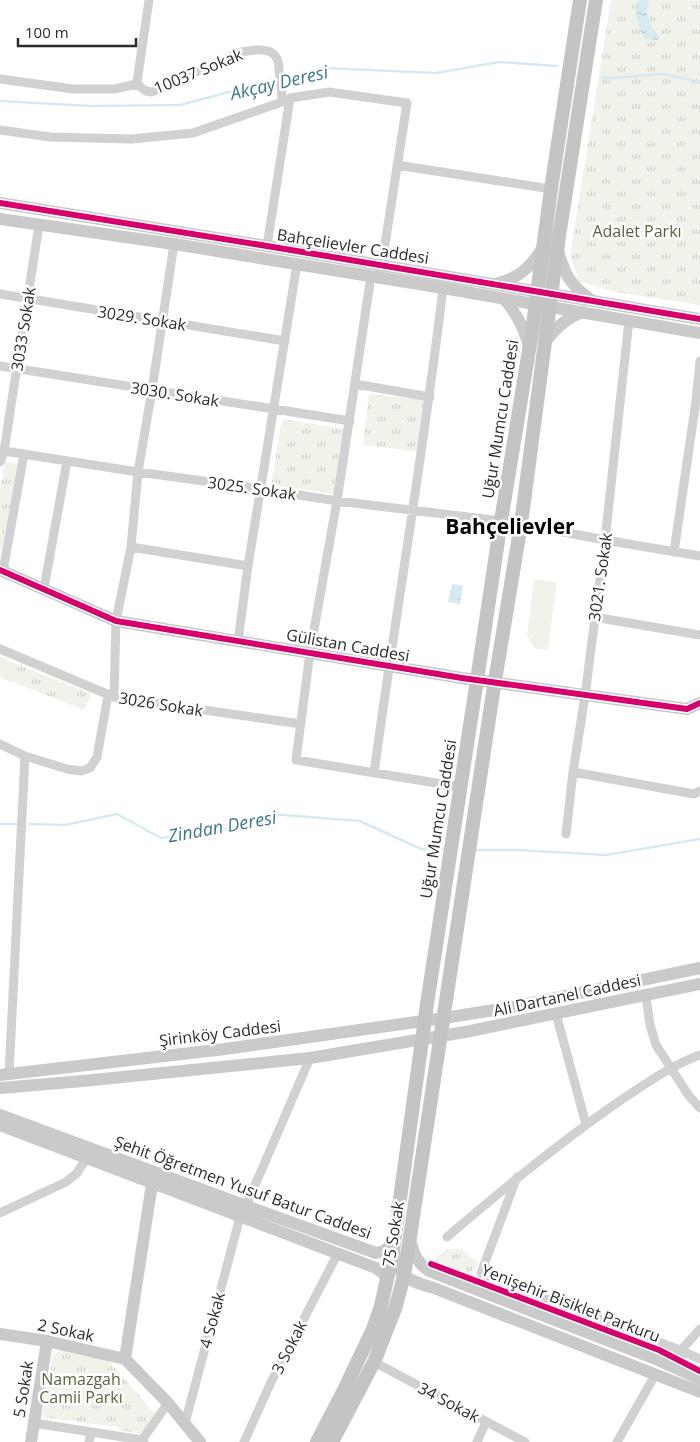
<svg xmlns="http://www.w3.org/2000/svg" width="700" height="1442" font-family="'Open Sans',sans-serif">
<style>
.grass{fill:#f1f3eb}
.park{fill:url(#park-tufts)}
.water{fill:url(#water-ripples)}
.lines{fill:none;stroke-linecap:round;stroke-linejoin:round}
.stream{stroke:#d7eaf0;stroke-width:2.5}
.street{stroke:#d1d1d1;stroke-width:9}
.secondary{stroke:#cacaca;stroke-width:12}
.primary{stroke:#c4c4c4;stroke-width:14}
.cycleway-casing{stroke:#fff;stroke-width:9}
.cycleway{stroke:#d6006c;stroke-width:6}
.labels{text-anchor:middle;dominant-baseline:central;stroke-width:5;stroke-linejoin:round;paint-order:stroke}
.street-label{font-size:16px;fill:#2c2c2c;stroke:#fff}
.park-label{font-size:16px;fill:#56663c;stroke:#fff}
.water-label{font-size:18px;font-style:italic;fill:#3e788a;stroke:#fff}
.district-label{font-size:21px;font-weight:bold;fill:#000;stroke:#fff}
</style>
<defs>
<pattern id="park-tufts" width="24" height="20" patternUnits="userSpaceOnUse" patternTransform="scale(1.25)"><rect width="24" height="20" fill="#f1f3eb"/><path d="M3 7l-1-3M5 7V3M7 7l1-3M15 17l-1-3M17 17v-4M19 17l1-3" fill="none" stroke="#cfd0ca"/></pattern>
<pattern id="water-ripples" width="26" height="14" patternUnits="userSpaceOnUse" patternTransform="scale(1.25)"><rect width="26" height="14" fill="#d7eaf0"/><path d="M2 4q2-2 4 0t4 0M15 11q2-2 4 0t4 0" fill="none" stroke="#b9c9ce"/></pattern>
</defs>
<rect width="100%" height="100%" fill="#fff"/>
<path class="grass" d="M534 579 557 582 548 650 534 648 527 635Z"/>
<path class="park" d="M611 0H700V305L615 292 579 281 570 255Z
M369 394 426 400 420 452 363 445Z
M282 419 344 429 335 494 271 485Z
M5 462 17 464 18 466 0 557V487Z
M0 657 91 694 87 705 84 710 0 677Z
M446 1249H462L479 1264 461 1281 427 1266Z
M62 1350 109 1361 155 1414 141 1434 119 1430 118 1427 42 1417 53 1355Z"/>
<path class="water" d="M638 0H649C645 14 649 26 659 36V40L645 39C637 27 634 14 638 0Z
M452 584 463 586 460 604 448 602Z"/>
<g class="lines">
<path class="stream" d="M283 78 326 68 436 73 499 62 557 66
M602 78H612L664 74 700 82
M0 101 90 106 180 105 277 79
M0 824H16
M29 824 65 825 117 814 161 838 219 831 272 814 360 821 421 849H446
M474 850H518L606 855 700 839"/>
<path class="street" d="M0 79 73 89H115L132 85 139 86 146 91 152 92 241 52C252 50 272 46 277 59 279 62 279 67 279 71 281 81 282 92 282 102
M139 86 137 82 149 0
M0 130 50 137 132 139 193 133 282 102 290 98 329 92 407 103 381 270
M397 165 551 189
M267 246 290 98
M371 276 337 501 310 652 296 760 461 787
M0 294 285 341
M0 366 350 421
M355 384 430 397
M4 451 138 472 261 489 337 501 501 521
M0 462 4 451 39 225
M521 524 605 540 700 556
M131 547 248 566
M674 552 696 401 700 361
M3 571 24 454
M44 588 67 461
M594 617 700 635
M238 641 248 566 297 264
M0 649 114 697 301 724
M114 697 116 621 131 547 138 472 152 390 174 244
M0 744 25 756 67 769 81 771 90 768 97 757 108 695
M573 772 694 794 700 791
M374 773C396 611 424 450 443 288
M566 834 573 772 585 696 605 540 629 320
M646 996 650 1025 656 1045 689 1096 700 1108
M556 1014 586 1124
M9 1074 25 756
M517 1177 481 1273 677 1349 700 1359
M246 1206 310 1058
M0 1213 66 1182 77 1173 86 1159
M447 1237C503 1189 560 1142 621 1100 647 1083 670 1066 700 1055
M374 1362 525 1442
M668 1365 700 1329
M34 1423 142 1440 144 1442
M185 1423 240 1217
M142 1440 168 1403
M89 1442 91 1432
M244 1442 272 1380 338 1253
M477 1442 486 1422
M617 1442 655 1375"/>
<path class="secondary" d="M0 203 267 246 700 319
M0 219 174 244 443 288 700 333
M558 250C564 273 570 285 590 299
M498 283C519 278 532 266 543 247
M504 299C517 313 524 328 529 346
M546 341C557 327 566 318 583 312
M0 570 116 621 462 678 687 709 700 703
M0 1075 225 1049 444 1018 507 1008 700 968
M0 1088 83 1081 310 1058 465 1032 700 984
M0 1115 246 1206 376 1253 384 1251 394 1243
M0 1125 376 1268 384 1274 387 1282
M410 1240C414 1254 417 1263 429 1271L658 1360 700 1379
M394 1250C395 1278 411 1281 434 1288L700 1392
M0 1334 47 1341 125 1359
M125 1359 152 1184
M125 1359 168 1403 200 1442
M31 1442 47 1341"/>
<path class="primary" d="M317 1442 343 1392 373 1329 381 1306 392 1257 427 1004 477 680 501 521 532 332 551 189 580 0
M332 1442 374 1362 395 1309 404 1276 492 699 521 524 559 236 596 0"/>
<defs>
<path id="cycleway" d="M0 203 267 246 700 319
M0 570 116 621 462 678 687 709 700 703
M431 1264 659 1350 700 1371"/>
</defs>
<use href="#cycleway" class="cycleway-casing"/>
<use href="#cycleway" class="cycleway"/>
</g>
<g class="labels">
<g class="street-label">
<text transform="translate(198 71) rotate(-22)">10037 Sokak</text>
<text transform="translate(353 246) rotate(9)">Bahçelievler Caddesi</text>
<text transform="translate(142 318) rotate(9)">3029. Sokak</text>
<text transform="translate(23 329) rotate(-81)">3033 Sokak</text>
<text transform="translate(175 394) rotate(9)">3030. Sokak</text>
<text transform="translate(500 419) rotate(-81)">Uğur Mumcu Caddesi</text>
<text transform="translate(252 488) rotate(8)">3025. Sokak</text>
<text transform="translate(600 577) rotate(-82)">3021. Sokak</text>
<text transform="translate(348 645) rotate(10)">Gülistan Caddesi</text>
<text transform="translate(161 704) rotate(9)">3026 Sokak</text>
<text transform="translate(438 819) rotate(-81)">Uğur Mumcu Caddesi</text>
<text transform="translate(567 995) rotate(-12)">Ali Dartanel Caddesi</text>
<text transform="translate(220 1033) rotate(-7)">Şirinköy Caddesi</text>
<text transform="translate(243 1187) rotate(20)">Şehit Öğretmen Yusuf Batur Caddesi</text>
<text transform="translate(393 1234) rotate(-81)">75 Sokak</text>
<text transform="translate(571 1303) rotate(21)">Yenişehir Bisiklet Parkuru</text>
<text transform="translate(212 1320) rotate(-75)">4 Sokak</text>
<text transform="translate(66 1330) rotate(12)">2 Sokak</text>
<text transform="translate(289 1347) rotate(-63)">3 Sokak</text>
<text transform="translate(23 1389) rotate(-81)">5 Sokak</text>
<text transform="translate(449 1402) rotate(28)">34 Sokak</text>
</g>
<g class="park-label">
<text x="637" y="231">Adalet Parkı</text>
<text x="81" y="1379">Namazgah<tspan x="81" dy="18">Camii Parkı</tspan></text>
</g>
<g class="water-label">
<text transform="translate(279 82) rotate(-13)">Akçay Deresi</text>
<text transform="translate(222 826) rotate(-10)">Zindan Deresi</text>
</g>
<g class="district-label">
<text x="510" y="526">Bahçelievler</text>
</g>
</g>
<path d="M18 38v8h118v-8" fill="none" stroke="#2c2c2c" stroke-width="2.5"/>
<text x="25" y="38" font-size="15" fill="#2c2c2c" stroke="#ffffff" stroke-width="4" paint-order="stroke">100 m</text>
</svg>
